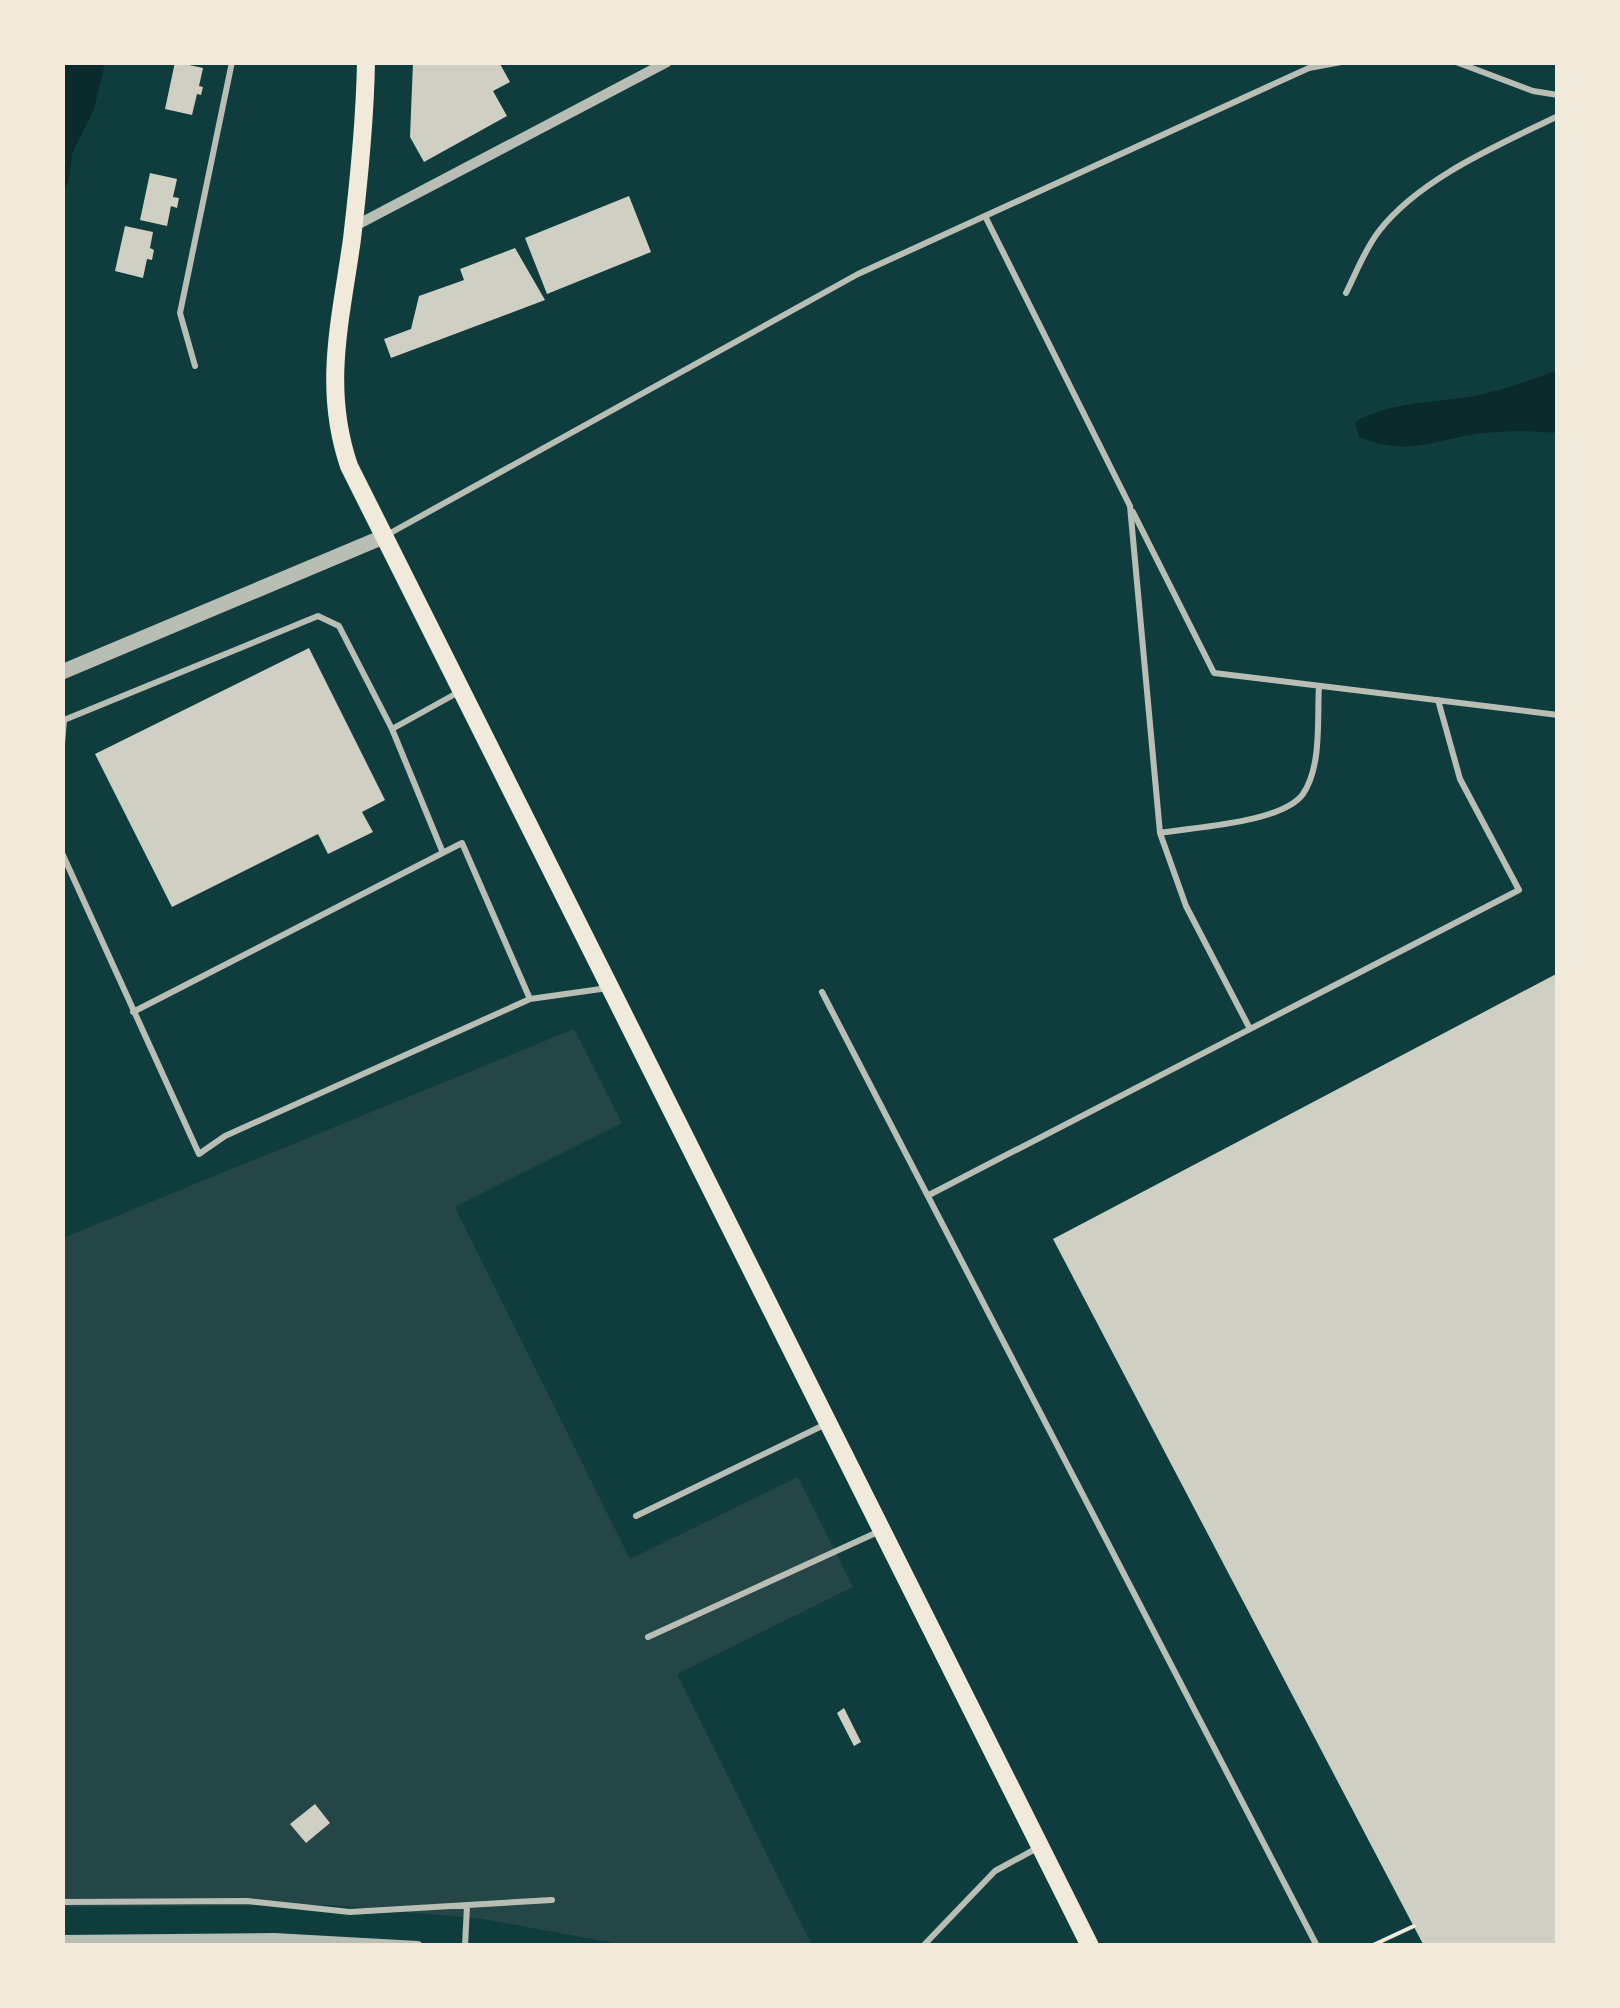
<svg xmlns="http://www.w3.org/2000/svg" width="1620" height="2008" font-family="'Nunito Sans',sans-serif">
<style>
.green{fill:#244646}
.water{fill:#0a2a2b}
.building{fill:#cfcfc3}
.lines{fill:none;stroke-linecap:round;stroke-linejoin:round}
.path{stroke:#f1e9da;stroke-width:4}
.service{stroke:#b8beb3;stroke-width:6}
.minor{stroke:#b8beb3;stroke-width:10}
.tertiary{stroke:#b8beb3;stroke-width:15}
.secondary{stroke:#f1e9da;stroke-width:18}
</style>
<rect width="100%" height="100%" fill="#0f3d3e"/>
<path class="green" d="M574 1029 622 1123 455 1207 630 1559 798 1477 853 1587 677 1674 812 1945H625L483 1919 330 1905 63 1907V1238Z"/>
<path class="water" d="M63 62 105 63 94 109 73 151 68 183 63 191Z
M1557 370V433C1531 431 1504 430 1477 434 1428 441 1410 457 1359 437L1355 422C1391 402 1429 403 1468 397 1498 392 1529 381 1557 370Z"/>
<path class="building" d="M175 62 203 68 199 86 203 87 201 95 197 94 192 115 165 109Z
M413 62H499L510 82 493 91 507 116 424 162 410 137Z
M150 173 177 179 173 197 179 198 177 208 171 206 167 226 140 220Z
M629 196 651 252 547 294 525 238Z
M125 226 153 232 150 248 154 250 152 260 147 259 143 278 115 271Z
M515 248 545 300 391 358 384 339 411 329 419 296 464 280 460 269Z
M309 648 385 800 362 812 373 832 328 854 318 834 172 907 95 754Z
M1558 973V1946H1424L1053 1239Z
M844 1708 861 1742 854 1746 837 1713Z
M315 1804 330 1823 306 1843 290 1824Z"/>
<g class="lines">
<path class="path" d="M1371 1946 1414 1926"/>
<path class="service" d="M1456 62 1533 91 1558 95
M985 216 1130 506 1160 833 1186 906 1250 1029
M1346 293C1356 273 1365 249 1379 231 1420 178 1499 145 1558 116
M195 366 180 313 232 62
M1133 512 1214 673 1558 715
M385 536 858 274 1309 68 1341 62
M62 744 64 720 318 616 339 626 392 729
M1160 833C1194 827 1282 823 1303 794 1322 766 1317 719 1319 686
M62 853 199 1154 225 1136 530 999 462 843 133 1012
M443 853 392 729 457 693
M822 992 1317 1946
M530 999 608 988
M929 1195 1519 890 1460 779 1438 700
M636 1516 826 1424
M648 1637 880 1531
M62 1902 247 1901 350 1912 552 1900
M465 1946 467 1906
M923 1946 995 1871 1039 1847"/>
<path class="minor" d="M353 227 667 62
M62 1940 274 1938 418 1946"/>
<path class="tertiary" d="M62 672 383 537"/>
<path class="secondary" d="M366 62C365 121 359 180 352 239 341 319 322 387 349 466L1090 1946"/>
</g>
<rect width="1620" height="2008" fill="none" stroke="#f1e9da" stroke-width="130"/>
</svg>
